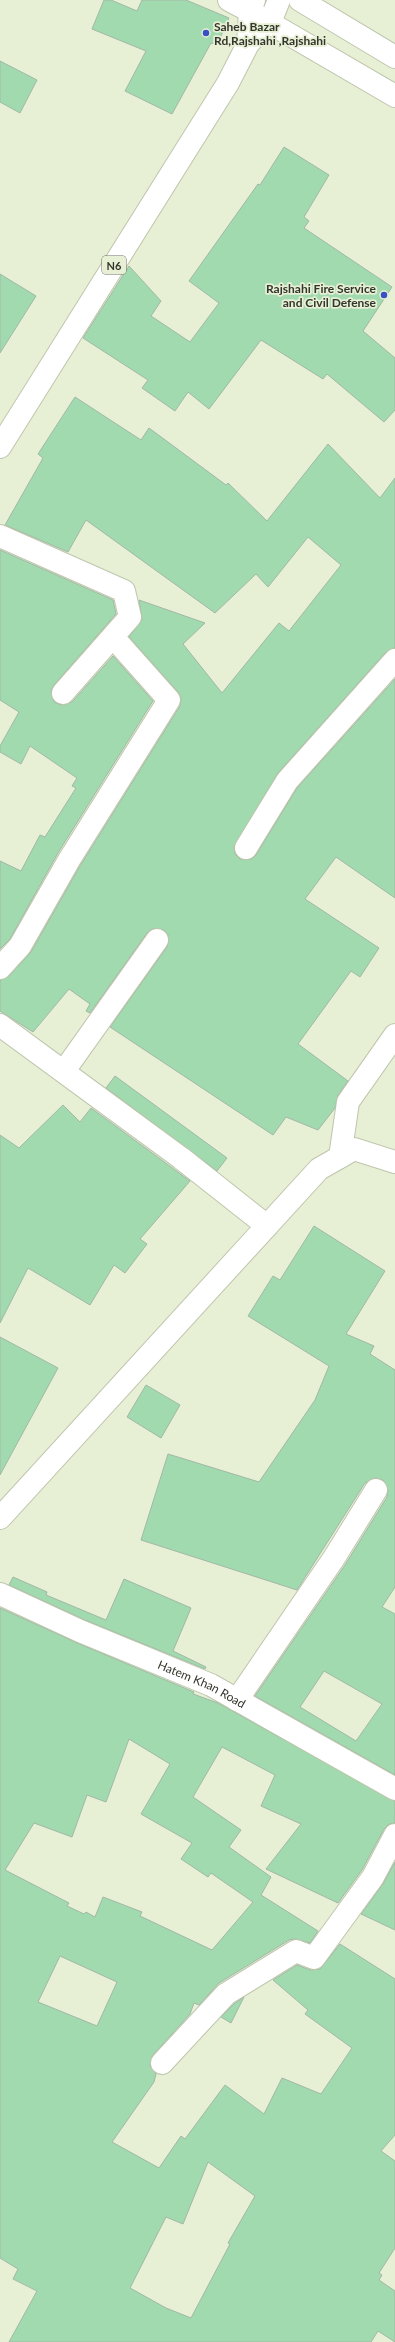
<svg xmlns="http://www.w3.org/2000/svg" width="395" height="2342" font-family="Lato,sans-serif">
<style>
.building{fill:#a1daae;stroke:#a1b8a6;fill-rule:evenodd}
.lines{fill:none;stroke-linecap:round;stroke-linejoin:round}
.minor-casing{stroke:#bec6ad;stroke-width:24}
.secondary-casing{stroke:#bec6ad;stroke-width:24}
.trunk-casing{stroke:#bec6ad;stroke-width:24}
.minor{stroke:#fff;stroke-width:22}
.secondary{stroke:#fff;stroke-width:22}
.trunk{stroke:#fff;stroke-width:22}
.poi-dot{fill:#3750c2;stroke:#e7efd5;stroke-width:1.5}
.labels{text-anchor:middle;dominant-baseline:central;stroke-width:3.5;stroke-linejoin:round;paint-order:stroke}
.shield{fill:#e7efd5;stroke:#696e5f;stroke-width:1}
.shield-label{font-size:11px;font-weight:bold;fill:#33362c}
.poi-label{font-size:12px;font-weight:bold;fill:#33362c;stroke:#e7efd5;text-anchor:start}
.street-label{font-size:12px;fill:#33362c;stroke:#e7efd5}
</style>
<rect width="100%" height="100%" fill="#e7efd5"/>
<path class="building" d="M104 0H111L137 11 142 0H186L229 18 217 45 211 43 172 114 125 91 146 51 92 29Z
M0 61 37 80 20 113 0 102Z
M284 147 329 175 304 217 309 221 304 228 392 287 363 331 395 358V410L384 422 327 374 323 379 261 340 209 409 188 392 175 411 142 388 148 380 83 338 129 266 161 301 151 316 190 342 219 303 189 281 258 184 260 185Z
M0 274 36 296 0 353Z
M75 397 141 440 149 428 226 485 228 483 267 521 328 444 380 498 395 478V648L386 652 278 773 234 847 235 854 240 859H252L256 855 297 788 395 679V898L336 857 305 899 379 948 360 977 351 971 298 1044 348 1081 338 1095 335 1108 318 1130 286 1117 273 1135 110 1027 167 947 168 935 164 930 152 929 147 933 90 1013 86 1011 90 1004 69 989 33 1032 0 1011V980L9 976 31 952 80 866 180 706 181 698 178 692 129 637 142 620 139 600 205 623 183 644 222 693 279 623 289 631 341 565 308 537 268 587 256 574 215 613 86 520 68 552 5 525 43 458 38 454Z
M0 550 113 600 116 614 54 685 51 691 54 702 61 705 72 702 113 656 153 701 58 853 10 939 0 949V861L21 871 40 835 45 837 76 788 72 786 77 778 30 746 21 764 0 752V746L19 712 0 700Z
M115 1076 227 1158 217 1171 106 1088Z
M63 1105 80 1122 91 1108 190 1181 140 1239 147 1244 125 1273 114 1265 90 1305 28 1268 0 1323V1135L19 1148Z
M314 1226 385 1271 346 1334 374 1346 370 1354 395 1370V1587L382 1607 395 1614V1775L255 1696 345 1565 387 1497 388 1490 383 1480 376 1478 365 1483 297 1590 141 1540 168 1454 259 1482 315 1400 329 1366 248 1316 273 1276 280 1280ZM324 1671 382 1704 356 1741 300 1707Z
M0 1337 58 1368 0 1475Z
M146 1385 180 1405 161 1438 127 1417Z
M13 1577 47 1592 46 1595 106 1620 124 1579 191 1608 173 1651 206 1667 205 1669 85 1620 9 1585Z
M0 1608 75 1642 194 1692 193 1694 218 1703 395 1801V1823L389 1824 384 1829 362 1870 338 1903 266 1869 301 1824 261 1806 275 1775 222 1747 193 1797 241 1830 229 1847 271 1877 261 1895 318 1931 310 1943 295 1939 289 1940 219 1983 199 2005 194 2003 190 2014 153 2055 150 2066 156 2074 154 2082 112 2142 159 2168 181 2136 185 2139 225 2085 264 2114 282 2078 321 2094 352 2048 305 2014 308 2010 273 1980 297 1965 310 1970 320 1969 340 1944 395 1979V2135L381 2151 395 2161V2248L379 2273 382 2275 379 2280 395 2291V2342L378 2331 371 2342H9L37 2291 13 2279 18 2269 0 2258ZM129 1739 170 1764 141 1814 192 1843 181 1859 208 1877 211 1873 253 1902 212 1950 140 1916 142 1912 103 1897 95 1917 86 1912 84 1914 67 1906 69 1903 5 1870 34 1823 72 1837 87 1795 106 1802ZM60 1956 117 1982 97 2026 38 2002ZM208 2162 255 2196 228 2243 230 2244 191 2318 166 2308 130 2288 166 2217 183 2224Z
M395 1862V1930L361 1914 383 1884Z
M244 1997 231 2023 221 2017 234 2004Z"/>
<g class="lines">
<defs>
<g id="minor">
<path d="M229 0 250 11"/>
<path d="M0 536 124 591 130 617 63 693"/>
<path d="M246 848 287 781 395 660"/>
<path d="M0 968 20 946 69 860 169 700 113 637"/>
<path d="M0 1025 181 1158 267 1226"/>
<path d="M64 1071 157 940"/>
<path d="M340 1157 348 1102 395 1035"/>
<path id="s1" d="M0 1594 80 1631 211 1685 395 1789"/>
<path d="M237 1700 334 1558 376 1490"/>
<path d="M162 2063 226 1994 296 1951 314 1958 373 1877 395 1835"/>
</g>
<path id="secondary" d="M300 0 395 57
M251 12 395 96
M0 1518 319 1169 354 1149 395 1162"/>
<path id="trunk" d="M248 44 250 11 254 0
M0 447 228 83 248 44 273 15 279 0"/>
</defs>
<use href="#minor" class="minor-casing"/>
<use href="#secondary" class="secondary-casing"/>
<use href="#trunk" class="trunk-casing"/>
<use href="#minor" class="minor"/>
<use href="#secondary" class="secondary"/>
<use href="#trunk" class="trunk"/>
</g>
<g class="poi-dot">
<circle cx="206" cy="33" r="4"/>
<circle cx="384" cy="295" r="4"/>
</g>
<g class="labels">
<rect class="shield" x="102" y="256" width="24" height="18" rx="3"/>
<g class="shield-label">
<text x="114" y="265">N6</text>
</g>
<g class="poi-label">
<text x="214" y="26">Saheb Bazar<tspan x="214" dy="14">Rd,Rajshahi ,Rajshahi</tspan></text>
<text x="376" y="288" text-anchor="end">Rajshahi Fire Service<tspan x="376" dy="14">and Civil Defense</tspan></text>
</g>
<g class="street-label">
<text stroke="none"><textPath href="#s1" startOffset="221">Hatem Khan Road</textPath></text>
</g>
</g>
</svg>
